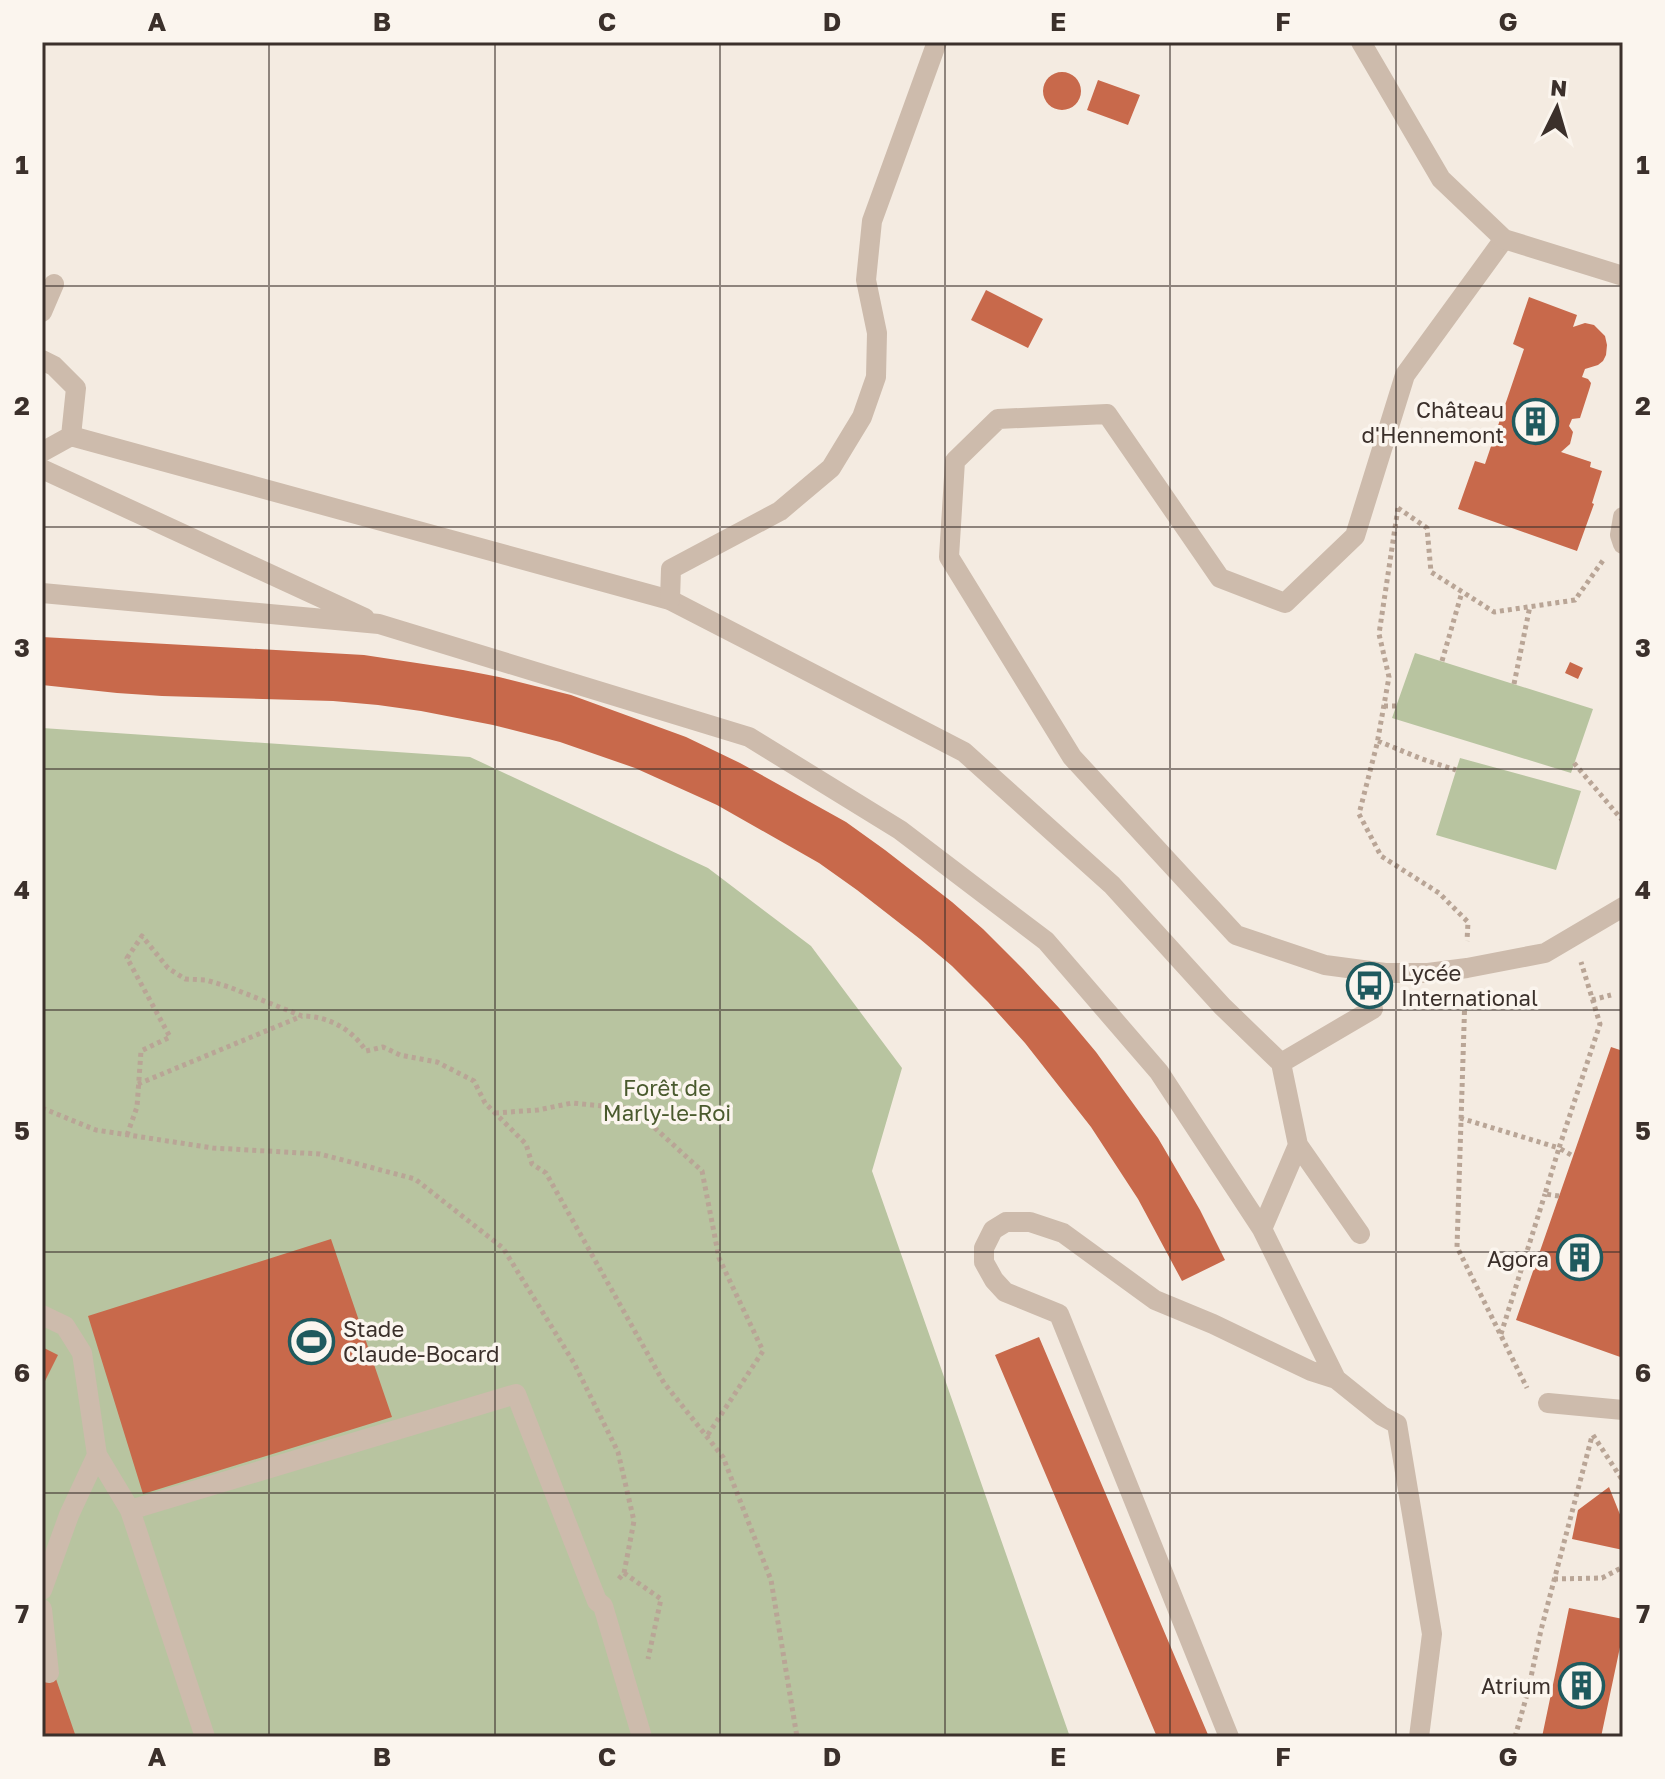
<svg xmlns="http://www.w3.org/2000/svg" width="1665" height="1779" font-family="'Golos Text',sans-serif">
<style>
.green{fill:#b8c4a0}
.building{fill:#c8694b}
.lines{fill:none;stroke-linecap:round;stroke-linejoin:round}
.path{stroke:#b9a596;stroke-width:5;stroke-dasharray:4 4;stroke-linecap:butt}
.lane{stroke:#cdbbac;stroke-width:20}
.street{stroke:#cdbbac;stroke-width:20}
.grid{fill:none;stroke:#3b302b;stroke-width:2;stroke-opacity:0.55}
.labels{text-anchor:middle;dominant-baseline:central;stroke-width:7;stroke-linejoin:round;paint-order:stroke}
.poi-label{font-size:22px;fill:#3b302b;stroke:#fbf5ee;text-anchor:end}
.park-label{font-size:22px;fill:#4a5a2e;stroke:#fbf5ee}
.neatline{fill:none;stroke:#3b302b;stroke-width:3}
.grid-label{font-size:26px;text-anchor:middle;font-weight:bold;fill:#3b302b}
</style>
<rect width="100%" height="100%" fill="#f4ebe1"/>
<path class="green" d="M1415 653 1593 709 1571 773 1392 718Z
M42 728 470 757 708 868 811 946 902 1068 872 1171 1070 1737H42Z
M1460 758 1581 791 1556 870 1436 835Z"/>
<path class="building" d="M1043 91a19 19 0 1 1 38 0a19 19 0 1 1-38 0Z
M1098 80 1140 95 1128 125 1087 110Z
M986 290 1043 319 1028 348 971 320Z
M1529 297 1577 315 1573 327 1585 323 1594 325 1605 336 1607 345 1606 355 1603 361 1598 365 1585 369 1582 377 1588 379 1591 383 1590 387 1580 418 1572 419 1569 426 1573 432 1570 444 1561 452 1591 462 1590 467 1602 471 1592 503 1594 504 1577 551 1458 509 1475 461 1485 464 1524 349 1513 344Z
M42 637 364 655 463 670 499 677 571 695 686 737 740 763 846 822 885 850 952 902 983 929 1023 969 1060 1009 1096 1052 1158 1138 1200 1210 1225 1260 1182 1281 1138 1199 1091 1127 1025 1043 988 1002 952 966 920 939 857 890 819 863 717 805 635 768 560 742 493 725 421 711 378 705 333 701 162 696 117 693 42 685Z
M1570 662 1583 668 1578 679 1565 673Z
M1611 1047 1623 1051V1358L1516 1320Z
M331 1239 392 1417 143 1494 88 1316Z
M1039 1337 1209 1737H1157L995 1355Z
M42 1347 58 1355 42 1387Z
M1609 1487 1623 1522V1550L1572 1539 1578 1510Z
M1569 1608 1623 1619V1633L1601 1737H1542Z
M56 1679 76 1737H42V1683Z"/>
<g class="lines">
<path class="path" d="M1398 508 1379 634 1389 677 1377 744 1359 814 1381 856 1439 893 1468 922 1467 941
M1398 508 1427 528 1431 572 1494 612 1575 600 1604 559
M1442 661 1462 592
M1514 684 1530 606
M1384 706H1397
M1378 741 1422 759 1456 770
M1574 763 1623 821
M1465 995 1457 1247 1527 1388
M1592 1000 1611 995
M138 1084 302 1016
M42 1108 96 1130 213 1148 320 1154 415 1179 503 1248 574 1363 618 1452 634 1521 624 1573 617 1581
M495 1113 538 1110 572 1103 634 1109 702 1171 719 1258 763 1351 707 1436
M1460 1118 1559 1148 1600 1024 1581 962
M127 1135 137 1107 141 1051 170 1037 127 958 142 936 168 968 185 979 206 980 229 987 302 1016C328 1016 352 1029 366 1051L383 1047 400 1055 437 1062 474 1081 485 1103 526 1144 532 1164 546 1173 664 1383 723 1457 771 1580 797 1737
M1559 1196 1545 1194 1559 1148 1573 1156
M1501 1334 1545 1194
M1593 1435 1623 1481
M624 1573 661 1599 648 1659
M1554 1579 1602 1578 1623 1567
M1515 1737 1528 1691 1541 1630 1592 1436"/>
<path class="lane" d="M1504 239 1405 375 1355 536 1285 603 1220 578 1107 414 998 419 955 461 949 557 1072 757 1236 935 1325 965 1385 973H1428L1467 968 1545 953 1623 907
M42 312 54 284
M42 360 54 366 76 388 71 436 42 452
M71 436 670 600 964 752 1112 885 1222 1006 1281 1063 1298 1145 1360 1234
M42 469 365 618
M1623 517 1620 535 1623 544
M42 593 379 624 749 737 900 830 1046 941 1159 1072 1262 1229 1336 1379
M1281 1063 1373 1009
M1262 1229 1298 1145
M42 1315 65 1326 82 1353 97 1455 130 1510 205 1737
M1548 1403 1623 1410
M130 1510 516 1394 597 1601 603 1606 642 1737
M42 1590 69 1515 97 1455
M42 1609 49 1673
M1229 1737 1059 1314 1005 1292 994 1280 984 1262V1248L993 1230 1006 1222H1030L1063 1233 1155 1300 1213 1324 1311 1371 1336 1379 1382 1416 1397 1424 1432 1634 1419 1737"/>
<path class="street" d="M1361 42 1441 179 1504 239 1623 276
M670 600 671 569 780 511 831 468 862 417 876 377 877 333 866 280 872 221 937 42"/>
</g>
<path class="grid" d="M269 42V1737M495 42V1737M720 42V1737M945 42V1737M1170 42V1737M1396 42V1737M42 286H1623M42 527H1623M42 769H1623M42 1010H1623M42 1252H1623M42 1493H1623"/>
<defs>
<symbol id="building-ring" viewBox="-11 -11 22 22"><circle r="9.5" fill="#fbf5ee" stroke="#1f5a5e" stroke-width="1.5"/><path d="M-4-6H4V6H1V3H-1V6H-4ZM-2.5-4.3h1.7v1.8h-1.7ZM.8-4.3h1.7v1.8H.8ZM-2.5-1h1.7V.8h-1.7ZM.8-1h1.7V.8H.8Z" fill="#1f5a5e"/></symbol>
<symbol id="bus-ring" viewBox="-11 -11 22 22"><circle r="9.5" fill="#fbf5ee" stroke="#1f5a5e" stroke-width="1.5"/><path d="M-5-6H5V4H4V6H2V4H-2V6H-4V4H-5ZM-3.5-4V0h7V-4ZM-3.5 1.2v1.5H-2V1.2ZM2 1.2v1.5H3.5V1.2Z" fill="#1f5a5e"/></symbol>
<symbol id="stadium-ring" viewBox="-11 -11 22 22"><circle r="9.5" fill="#fbf5ee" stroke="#1f5a5e" stroke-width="1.5"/><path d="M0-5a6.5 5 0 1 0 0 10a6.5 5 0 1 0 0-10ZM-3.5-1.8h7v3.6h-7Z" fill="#1f5a5e"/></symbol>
</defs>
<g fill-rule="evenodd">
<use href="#building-ring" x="1510" y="396" width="51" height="51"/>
<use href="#bus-ring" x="1344" y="960" width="51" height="51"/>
<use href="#building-ring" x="1554" y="1232" width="51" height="51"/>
<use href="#stadium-ring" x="286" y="1316" width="51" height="51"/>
<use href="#building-ring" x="1556" y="1660" width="51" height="51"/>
</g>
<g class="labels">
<g class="poi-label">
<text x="1504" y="409">Château<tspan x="1504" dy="25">d'Hennemont</tspan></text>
<text x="1401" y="972" text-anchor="start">Lycée<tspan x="1401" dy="25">International</tspan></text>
<text x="1549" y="1258">Agora</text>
<text x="343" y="1328" text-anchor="start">Stade<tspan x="343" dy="25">Claude-Bocard</tspan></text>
<text x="1551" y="1685">Atrium</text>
</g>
<g class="park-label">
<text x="667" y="1087">Forêt de<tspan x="667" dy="25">Marly-le-Roi</tspan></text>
</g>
</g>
<rect width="1665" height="1779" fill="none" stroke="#fbf5ee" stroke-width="88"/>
<g transform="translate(1557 108) rotate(5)" stroke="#fbf5ee" stroke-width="6" paint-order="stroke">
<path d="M0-6L14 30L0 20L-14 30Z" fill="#3b302b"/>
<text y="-12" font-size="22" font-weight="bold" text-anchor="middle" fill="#3b302b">N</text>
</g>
<rect x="44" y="44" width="1577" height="1691" class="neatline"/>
<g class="grid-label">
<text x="157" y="31">A</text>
<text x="382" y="31">B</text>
<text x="607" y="31">C</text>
<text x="832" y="31">D</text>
<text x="1058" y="31">E</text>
<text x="1283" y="31">F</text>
<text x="1508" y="31">G</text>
<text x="22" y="174">1</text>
<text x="1643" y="174">1</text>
<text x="22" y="415">2</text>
<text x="1643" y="415">2</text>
<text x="22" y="657">3</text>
<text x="1643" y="657">3</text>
<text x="22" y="899">4</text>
<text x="1643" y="899">4</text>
<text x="22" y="1140">5</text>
<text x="1643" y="1140">5</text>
<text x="22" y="1382">6</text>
<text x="1643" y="1382">6</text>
<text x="22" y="1623">7</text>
<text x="1643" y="1623">7</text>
<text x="157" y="1766">A</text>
<text x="382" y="1766">B</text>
<text x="607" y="1766">C</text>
<text x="832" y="1766">D</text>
<text x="1058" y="1766">E</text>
<text x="1283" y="1766">F</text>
<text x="1508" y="1766">G</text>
</g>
</svg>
